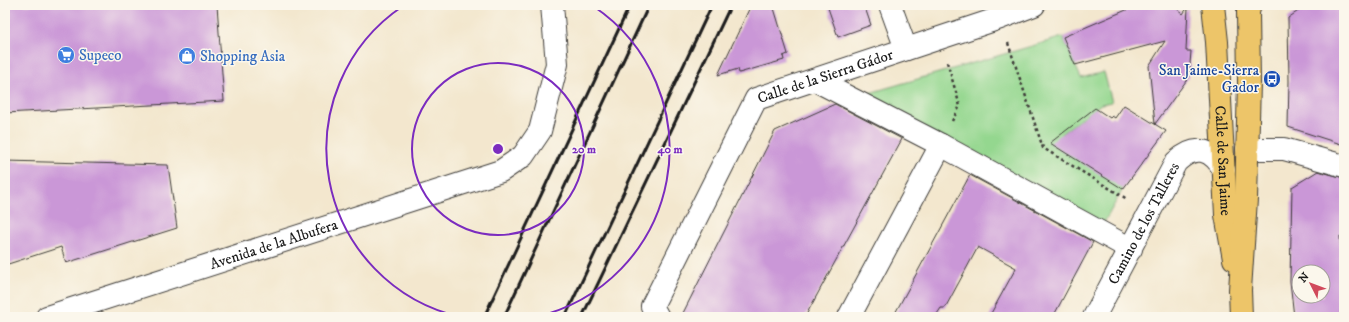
<svg xmlns="http://www.w3.org/2000/svg" width="1349" height="322" font-family="'IM FELL DW Pica',serif">
<style>
.green{fill:#94d78f;stroke:#587a56}
.building{fill:#ca97d7;fill-rule:evenodd}
.lines{fill:none;stroke-linecap:round;stroke-linejoin:round}
.minor-casing{stroke:#3c3a37;stroke-width:24}
.major-casing{stroke:#3c3a37;stroke-width:24}
.path{stroke:#3c3a37;stroke-width:2.5;stroke-dasharray:3 3;stroke-linecap:butt}
.minor{stroke:#fff;stroke-width:22}
.major{stroke:#edc569;stroke-width:22}
.rail{stroke:#1c1c1c;stroke-width:3}
.ring{fill:none;stroke:#7b2cbf;stroke-width:2}
.labels{text-anchor:middle;dominant-baseline:central;stroke-width:3;stroke-linejoin:round;paint-order:stroke}
.shop-label{font-size:15px;fill:#366cbe;stroke:#fbf7ec;text-anchor:start}
.transit-label{font-size:15px;fill:#164399;stroke:#fbf7ec;text-anchor:end}
.street-label{font-size:15px;fill:#1c1c1c;stroke:#fbf7ec}
.centre{fill:#7b2cbf;stroke:#fbf7ec;stroke-width:2}
.ring-label{font-size:12px;text-anchor:middle;font-weight:bold;fill:#7b2cbf;stroke:#fbf7ec;stroke-width:3;stroke-linejoin:round;paint-order:stroke}
</style>
<rect width="100%" height="100%" fill="#fbf7ec"/>
<filter id="ink" filterUnits="userSpaceOnUse"><feTurbulence type="fractalNoise" baseFrequency=".025" numOctaves="2"/><feDisplacementMap in="SourceGraphic" scale="8" xChannelSelector="R" yChannelSelector="G"/><feConvolveMatrix kernelMatrix="1 2 1 2 8 2 1 2 1" color-interpolation-filters="sRGB"/></filter>
<filter id="wash" filterUnits="userSpaceOnUse"><feTurbulence type="fractalNoise" baseFrequency=".012" numOctaves="4" result="noise"/><feDisplacementMap in="SourceGraphic" scale="16" xChannelSelector="R" yChannelSelector="G"/><feGaussianBlur stdDeviation="0.9" result="paint"/><feColorMatrix in="noise" values="0 0 0 0 0 0 0 0 0 0 0 0 0 0 0 0 0 1.4 0 .05"/><feComposite in="paint" operator="in"/></filter>
<g filter="url(#wash)">
<rect width="100%" height="100%" fill="#f3e7ce"/>
<path class="green" d="M1063 37 1081 78 1104 72 1112 102 1101 104 1061 134 1123 189 1096 237 845 100Z"/>
<g id="blocks">
<path class="building" d="M5 5H217L224 101 5 113Z
M751 5H773L788 54 783 56 784 60 739 73 738 69 718 75Z
M827 5H864L871 25 838 37Z
M1138 5H1173L1183 14 1188 7 1186 51H1191L1189 77 1155 124 1149 66 1165 41 1075 65 1063 37Z
M1307 5H1344V145L1288 127 1289 81 1288 18Z
M835 104 902 139 805 317H681L775 131Z
M1124 105 1166 131 1123 189 1050 143 1095 108 1110 118 1112 116 1115 118Z
M5 161 168 165 177 228 66 263 61 247 5 265Z
M1318 171 1344 178V238L1340 236 1344 317H1294L1290 281 1292 187ZM1299 272H1323V296H1299Z
M970 175 1093 242 1053 317H989L1016 268 978 247 945 308H941L935 317H893Z"/>
</g>
</g>
<g filter="url(#ink)">
<use href="#blocks" fill-opacity="0" stroke="#3c3a37" stroke-width="1"/>
<g class="lines">
<defs>
<g id="minor">
<path d="M890 5 906 49"/>
<path d="M815 80 941 145 1131 249"/>
<path d="M1247 149H1284L1344 166"/>
<path id="s1" d="M47 317 501 171 523 156 540 131 557 64 552 5"/>
<path id="s2" d="M658 317 652 306 756 99 1000 18 1034 5"/>
<path d="M849 317 941 145"/>
<path id="s3" d="M1094 317 1176 162C1195 144 1211 148 1224 170"/>
</g>
<g id="major">
<path id="s4" d="M1213 5 1217 42 1226 215 1234 259"/>
<path d="M1241 317 1240 290 1246 199 1249 82 1248 12 1250 5"/>
</g>
</defs>
<use href="#minor" class="minor-casing"/>
<use href="#major" class="major-casing"/>
<path class="path" d="M1008 43 1043 148 1127 199
M947 62 960 106 952 121"/>
<use href="#minor" class="minor"/>
<use href="#major" class="major"/>
<path class="rail" d="M484 317 630 5
M504 317 649 5
M565 317 712 5
M582 317 731 5"/>
</g>
</g>
<g class="ring">
<circle cx="498" cy="149" r="86"/>
<path d="M461 317A172 172 0 0 1 403 6M593 6A172 172 0 0 1 535 317"/>
</g>
<defs>
<symbol id="supermarket-disc" viewBox="-11 -11 22 22"><circle r="9.5" fill="#3f7fe0" stroke="#fbf7ec"/><path d="M-6-5.5h2.5l.6 2H6L4.5 2H-2.5L-4.4-4H-6ZM-1.5 3.2a1.3 1.3 0 1 0 .1 0ZM3 3.2a1.3 1.3 0 1 0 .1 0Z" fill="#fff"/></symbol>
<symbol id="shop-disc" viewBox="-11 -11 22 22"><circle r="9.5" fill="#3f7fe0" stroke="#fbf7ec"/><path d="M-5-2.5h2.3a2.7 3.5 0 0 1 5.4 0H5L5.5 6h-11ZM-1.5-2.5h3a1.5 2.3 0 0 0-3 0Z" fill="#fff"/></symbol>
<symbol id="bus-disc" viewBox="-11 -11 22 22"><circle r="9.5" fill="#1a4fb4" stroke="#fbf7ec"/><path d="M-5-6H5V4H4V6H2V4H-2V6H-4V4H-5ZM-3.5-4V0h7V-4ZM-3.5 1.2v1.5H-2V1.2ZM2 1.2v1.5H3.5V1.2Z" fill="#fff"/></symbol>
</defs>
<g fill-rule="evenodd">
<use href="#supermarket-disc" x="56" y="45" width="20" height="20"/>
<use href="#shop-disc" x="177" y="46" width="20" height="20"/>
<use href="#bus-disc" x="1262" y="69" width="20" height="20"/>
</g>
<g class="labels">
<g class="shop-label">
<text x="79" y="55">Supeco</text>
<text x="200" y="56">Shopping Asia</text>
</g>
<g class="transit-label">
<text x="1259" y="70">San Jaime-Sierra<tspan x="1259" dy="17">Gador</tspan></text>
</g>
<g class="street-label">
<text stroke="none"><textPath href="#s2" startOffset="317">Calle de la Sierra Gádor</textPath></text>
<text stroke="none"><textPath href="#s4" startOffset="156">Calle de San Jaime</textPath></text>
<text stroke="none"><textPath href="#s3" startOffset="106">Camino de los Talleres</textPath></text>
<text stroke="none"><textPath href="#s1" startOffset="238">Avenida de la Albufera</textPath></text>
</g>
</g>
<circle cx="498" cy="149" r="6" class="centre"/>
<g class="ring-label">
<text x="584" y="153">20 m</text>
<text x="670" y="153">40 m</text>
</g>
<rect width="1349" height="322" fill="none" stroke="#fbf7ec" stroke-width="20"/>
<g transform="translate(1311 284) rotate(312)"><circle r="19" fill="#fbf7ec" stroke="#a29f99"/>
<path d="M0-3L7 15L0 10L-7 15Z" fill="#d1495b"/>
<text y="-6" font-size="11" font-weight="bold" text-anchor="middle" fill="#1c1c1c">N</text>
</g>
</svg>
